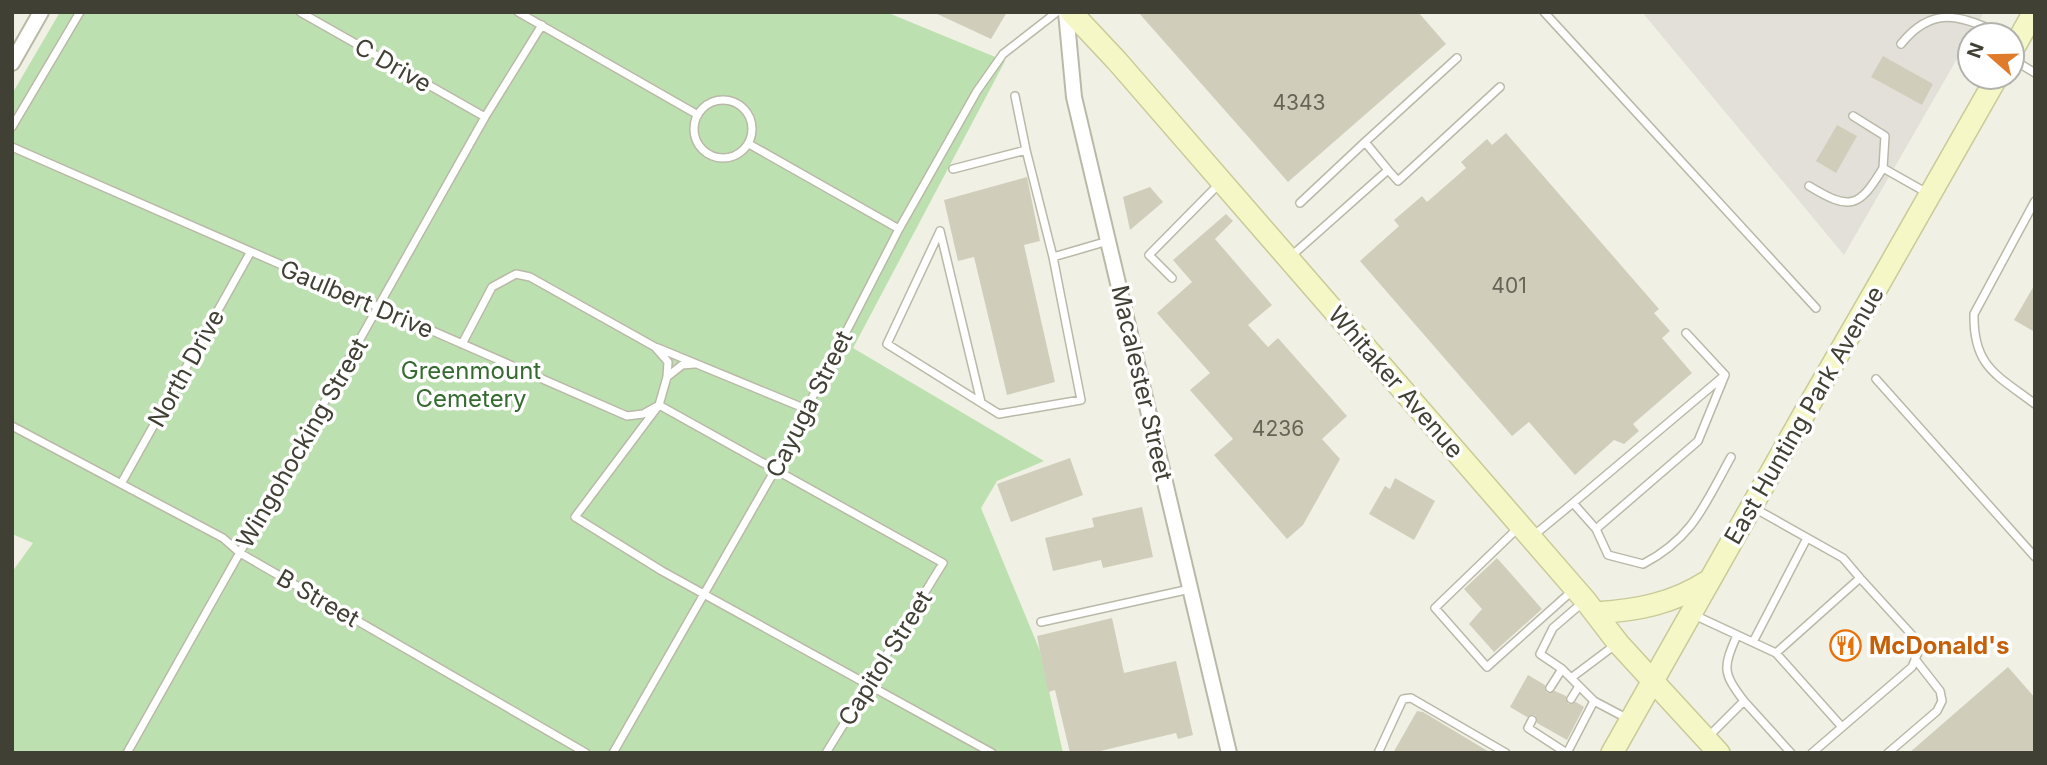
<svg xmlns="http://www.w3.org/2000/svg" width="2047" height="765" font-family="Inter,sans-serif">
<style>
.industrial{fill:#e2e0d9}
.green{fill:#bde0b1}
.building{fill:#d0cebb}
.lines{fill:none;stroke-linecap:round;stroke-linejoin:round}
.service-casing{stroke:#bab9a8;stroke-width:10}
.minor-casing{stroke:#bab9a8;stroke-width:18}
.secondary-casing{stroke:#c9ca98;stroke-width:24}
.service{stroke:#fff;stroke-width:7}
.minor{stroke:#fff;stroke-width:14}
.secondary{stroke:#f5f7c6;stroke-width:21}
.secondary-bridge-casing{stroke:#c9ca98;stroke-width:24;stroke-linecap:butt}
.secondary-bridge{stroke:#f5f7c6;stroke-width:21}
.labels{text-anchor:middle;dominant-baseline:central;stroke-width:7;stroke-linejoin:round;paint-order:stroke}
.number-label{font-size:21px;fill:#656456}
.street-label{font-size:24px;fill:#414035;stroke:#fff}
.park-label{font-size:24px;fill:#356b30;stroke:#fff}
.food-label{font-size:24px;font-weight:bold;fill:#c56008;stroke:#fff;text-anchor:start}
</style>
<rect width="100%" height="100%" fill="#f0f0e4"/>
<path class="industrial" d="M1642 12H1984L1844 255Z"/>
<path class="green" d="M60 12H886L1005 61 853 348 1044 461 997 481 981 508 1040 651 1063 753H12V572L33 543 12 534V94Z"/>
<path class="building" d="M933 12H1007L991 39Z
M1138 12H1418L1446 44 1288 182Z
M1883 56 1933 84 1922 105 1871 77Z
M1837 125 1857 136 1836 173 1816 161Z
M1506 133 1659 309 1654 313 1670 331 1662 338 1692 373 1633 424 1639 431 1624 444 1614 440 1575 475 1529 422 1512 436 1360 261 1399 226 1394 220 1422 196 1427 202 1466 168 1461 162 1487 139 1492 145Z
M1027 177 1040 241 1024 245 1055 382 1007 395 974 257 958 261 944 200Z
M1150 187 1163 202 1130 230 1123 197Z
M1226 214 1233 221 1215 239 1272 305 1248 325 1268 347 1278 338 1347 416 1322 439 1340 459 1303 525 1287 539 1214 455 1233 439 1190 390 1210 373 1157 313 1192 282 1173 260Z
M2035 284V332L2014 320Z
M1070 458 1083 495 1011 522 997 484Z
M1395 478 1435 501 1414 540 1369 514 1385 486 1390 489Z
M1142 507 1153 557 1103 568 1101 560 1053 571 1045 538 1094 527 1092 518Z
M1497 558 1542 609 1494 652 1469 624 1482 609 1464 589Z
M1112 618 1124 673 1176 661 1193 735 1178 739 1176 733 1092 753H1070L1055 690 1048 692 1037 636Z
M2008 667 2035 698V753H1909Z
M1528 675 1545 685 1547 693 1555 691 1566 696 1568 704 1576 702 1584 707 1567 740 1537 723 1535 715 1527 717 1510 707Z
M1417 711 1423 712 1491 753H1393Z"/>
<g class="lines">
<defs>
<path id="service" d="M300 12 485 117
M518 12 698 115
M1544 12 1816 308
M1901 44C1935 2 1963 18 2005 35
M2012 59 2035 73
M1015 96 1026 150
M694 129a29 29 0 1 1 58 0a29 29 0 1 1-58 0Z
M1853 116 1885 136 1883 168 1929 194
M12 127 80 12
M749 144 899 229
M12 147 627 416 643 414 659 405 943 563 826 753
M953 169 1026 150 1053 257
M1388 170 1398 181 1500 87
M1809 186C1850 211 1859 208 1883 168
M2035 201 1974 314C1973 367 1997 375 2035 404
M1300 203 1365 142
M940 231 887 344 999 414 1081 400 1053 257 1108 241
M940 231 981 402
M1289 258 1388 170 1365 142 1457 58
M1172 278 1149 255 1219 184
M1686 333 1725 375 1698 441 1596 529 1573 503 1725 375
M462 344 492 287 516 274 530 277 655 347 668 362 667 377 659 405 575 517 662 571 992 753
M658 348 806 409
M667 377 682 365 694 364
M1876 379 2035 557
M12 426 223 538 240 553 586 753
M122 482 250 253
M1754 508 1843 558 1860 578
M1519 527 1435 608 1487 667 1572 591
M1596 529 1608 555 1643 564C1693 538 1705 504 1731 457
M1533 536 1573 503
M1582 603 1553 628 1540 654 1562 669 1594 701
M1692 614 1776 653 1842 727
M1041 622 1190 589
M1753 642 1807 538
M1776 653 1860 578 1912 635 1919 650 1912 667 1812 753
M1571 678 1615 645
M1550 688 1562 669
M1571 699 1579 686
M1744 701 1791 753
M1532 720 1528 728 1565 752
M1707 738 1744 701C1722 672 1723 668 1737 635
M127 753 485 117 542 25
M613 753 775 470 899 229 977 91 1003 54 1057 12
M1378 753 1403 699 1411 698 1506 753
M1567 753 1594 701 1630 720
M1888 753 1937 711 1942 701 1940 691 1915 659"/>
<path id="minor" d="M1066 12 1074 97 1229 753
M12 63 41 12"/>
<path id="secondary" d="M1071 12 1117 61 1585 600 1618 643 1719 753
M2012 51 2034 12
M1879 284 1997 77
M1596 613C1638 610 1672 604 1708 581
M1612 753 1804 414"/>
</defs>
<use href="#service" class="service-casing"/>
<use href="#minor" class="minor-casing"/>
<use href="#secondary" class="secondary-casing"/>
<use href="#service" class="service"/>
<use href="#minor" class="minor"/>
<use href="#secondary" class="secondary"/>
<defs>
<path id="secondary-bridge" d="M1804 414 1879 284"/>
</defs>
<use href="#secondary-bridge" class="secondary-bridge-casing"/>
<use href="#secondary-bridge" class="secondary-bridge"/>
</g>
<defs>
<symbol id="restaurant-ring" viewBox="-11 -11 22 22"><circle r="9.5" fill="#fff" stroke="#e8710a" stroke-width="1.5"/><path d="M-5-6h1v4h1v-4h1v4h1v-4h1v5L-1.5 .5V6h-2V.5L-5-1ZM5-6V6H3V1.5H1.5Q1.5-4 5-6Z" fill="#e8710a"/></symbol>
</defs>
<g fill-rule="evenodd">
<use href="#restaurant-ring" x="1828" y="628" width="35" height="35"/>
</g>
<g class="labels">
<g class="number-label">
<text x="1299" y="102">4343</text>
<text x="1509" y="285">401</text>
<text x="1278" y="428">4236</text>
</g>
<g class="street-label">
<text transform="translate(393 65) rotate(30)">C Drive</text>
<text transform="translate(357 299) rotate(23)">Gaulbert Drive</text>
<text transform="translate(186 368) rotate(-61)">North Drive</text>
<text transform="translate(1396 382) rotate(49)">Whitaker Avenue</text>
<text transform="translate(1142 383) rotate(77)">Macalester Street</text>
<text transform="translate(809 404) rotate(-63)">Cayuga Street</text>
<text transform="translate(1804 415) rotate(-60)">East Hunting Park Avenue</text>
<text transform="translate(302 443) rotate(-60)">Wingohocking Street</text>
<text transform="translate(318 598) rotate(30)">B Street</text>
<text transform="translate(885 658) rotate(-58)">Capitol Street</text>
</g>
<g class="park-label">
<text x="471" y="370">Greenmount<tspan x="471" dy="28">Cemetery</tspan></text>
</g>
<g class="food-label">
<text x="1869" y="645">McDonald's</text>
</g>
</g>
<rect width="2047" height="765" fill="none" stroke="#414035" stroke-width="28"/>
<g transform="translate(1991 56) rotate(290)"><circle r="33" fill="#ffffff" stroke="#b3b3ae" stroke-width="2"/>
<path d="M0-5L12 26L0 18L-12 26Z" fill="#e07b2b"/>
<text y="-10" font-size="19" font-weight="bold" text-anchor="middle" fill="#414035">N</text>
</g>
</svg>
